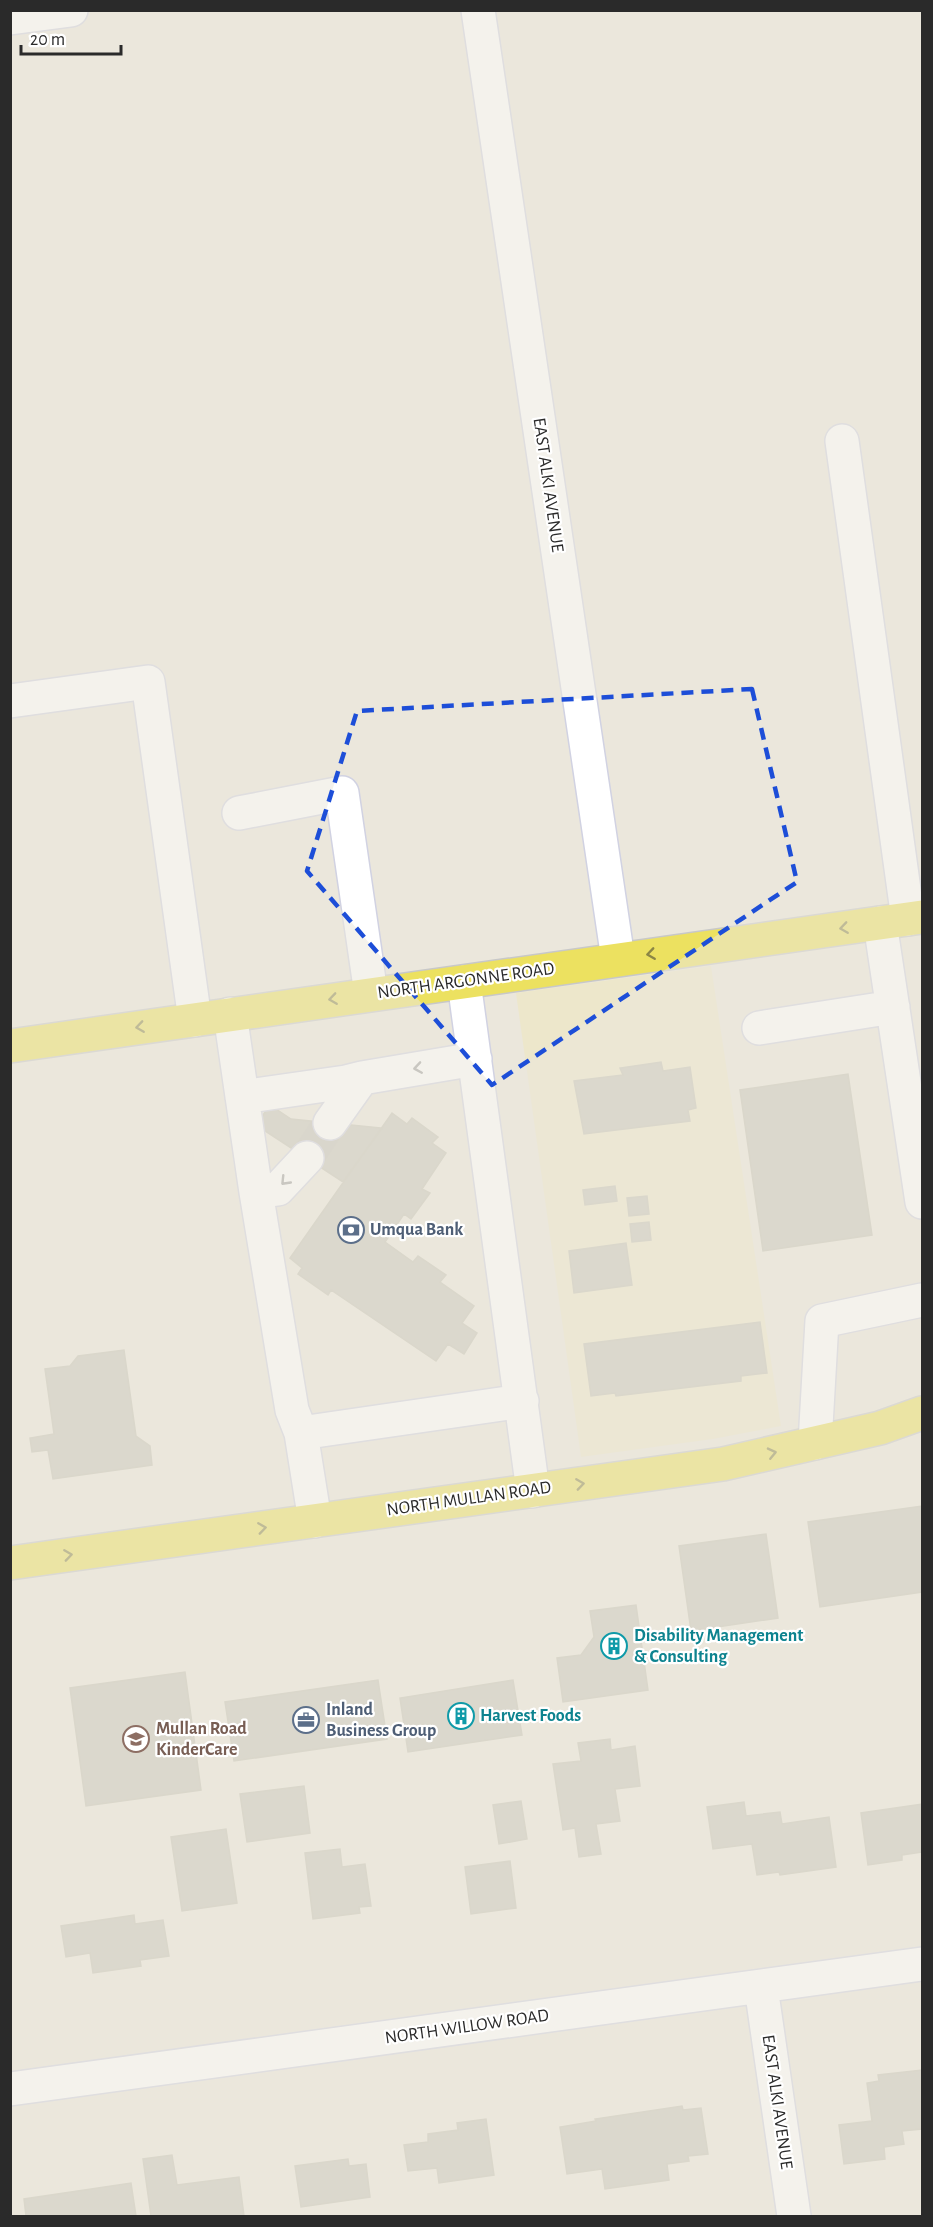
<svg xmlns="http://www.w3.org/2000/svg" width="933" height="2227" font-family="'Alegreya Sans',sans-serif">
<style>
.education{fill:#ede7cb}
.building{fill:#c7c5ba;stroke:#c6c3b6;stroke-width:1.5}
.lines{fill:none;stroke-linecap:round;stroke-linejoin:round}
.minor-tunnel{stroke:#c4c1b8;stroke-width:33;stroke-dasharray:33 16;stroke-linecap:butt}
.minor-casing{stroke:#d1d2e2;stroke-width:36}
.major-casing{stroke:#c8c8c8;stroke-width:36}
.minor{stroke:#fff;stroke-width:33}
.major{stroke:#ece160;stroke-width:33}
.oneway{stroke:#8b8645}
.oneway2{stroke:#9f9f9f}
.marked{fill:none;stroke:#1d4ed8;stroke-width:4.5;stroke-dasharray:12 8;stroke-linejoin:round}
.labels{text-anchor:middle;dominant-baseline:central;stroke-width:4.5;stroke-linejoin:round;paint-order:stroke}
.street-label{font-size:18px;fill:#2a2a2a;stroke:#fff}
.service-label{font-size:18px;font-weight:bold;fill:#4e5e75;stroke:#fff;text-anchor:start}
.culture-label{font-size:18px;font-weight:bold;fill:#0d838f;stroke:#fff;text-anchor:start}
.education-label{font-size:18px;font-weight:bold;fill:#785e54;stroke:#fff;text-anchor:start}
</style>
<rect width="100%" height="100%" fill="#ebe7dc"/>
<path class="education" d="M711 966 781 1426 713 1439 581 1457 516 993Z"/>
<path class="building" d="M661 1062 663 1071 690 1067 696 1108 688 1110 690 1121 584 1134 574 1081 623 1075 620 1068Z
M848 1074 872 1235 763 1251 740 1090Z
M270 1105 291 1119 382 1128 343 1182 256 1125Z
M392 1113 407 1124 412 1118 438 1137 432 1143 446 1153 422 1189 430 1193 411 1219 404 1214 385 1242 413 1262 418 1256 446 1275 440 1282 474 1306 462 1323 477 1333 464 1354 448 1344 436 1361 331 1290 328 1295 298 1274 302 1268 290 1258Z
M615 1186 617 1201 585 1205 583 1190Z
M647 1196 649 1214 629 1216 627 1198Z
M649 1222 651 1240 632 1242 630 1224Z
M626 1243 632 1285 574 1293 569 1251Z
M760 1322 767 1373 741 1376V1381L616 1396 615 1393 591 1396 584 1344Z
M124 1350 136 1436 150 1446 152 1465 53 1479 48 1450 32 1452 30 1438 54 1434 45 1369 70 1366 78 1356Z
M922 1506V1592L820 1607 808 1522Z
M766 1534 778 1618 691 1631 679 1546Z
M636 1605 648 1690 563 1702 557 1658 581 1655 594 1637 590 1611Z
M185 1672 201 1790 86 1806 70 1688Z
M378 1680 387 1739 234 1761 225 1702Z
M513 1680 522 1735 408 1752 400 1698Z
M610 1739 611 1750 635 1746 640 1786 615 1789 620 1821 596 1824 601 1854 579 1857 575 1828 563 1830 553 1764 581 1761 578 1743Z
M304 1786 310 1833 247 1842 240 1794Z
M521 1801 527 1839 499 1844 493 1805Z
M744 1802 746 1816 780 1812 782 1824 829 1817 836 1867 780 1875 779 1872 757 1875 752 1844 713 1849 707 1807Z
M922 1804V1856V1852L902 1855V1860L868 1865 861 1813Z
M226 1829 237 1903 182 1911 171 1837Z
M340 1849 342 1867 365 1864 371 1906 359 1907 360 1913 313 1919 305 1853Z
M510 1861 516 1908 471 1914 465 1867Z
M134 1915 135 1924 163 1920 169 1956 140 1960 141 1966 93 1973 90 1953 66 1957 61 1926Z
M922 2070V2129L902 2131 904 2144 884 2147 885 2159 844 2164 839 2125 872 2121 867 2083 879 2081 878 2075Z
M682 2106 683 2110 701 2108 708 2154 688 2156 689 2161 667 2164 669 2180 605 2189 602 2169 567 2174 560 2127 596 2121 595 2119Z
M486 2119 494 2175 439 2183 437 2168 408 2171 404 2145 428 2142V2134L458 2130 457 2123Z
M172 2155 177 2185 239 2177 244 2216H151L143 2159Z
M348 2159 349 2166 366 2164 370 2197 301 2207 295 2166Z
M131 2183 136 2216H26L24 2199Z"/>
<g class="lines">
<path class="minor-tunnel" d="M307 1158 330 1123"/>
<defs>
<path id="minor" d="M478 10 618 959
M10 18 71 10
M842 441 908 919
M10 701 148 682 195 1020
M239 813 342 793 371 994
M880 923 922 1202
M464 982 533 1491
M230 1014 256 1192 292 1410 301 1433
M759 1028 893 1007
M242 1097 346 1082 362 1078 475 1059
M330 1123 362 1078
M256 1192 278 1189 307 1158
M815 1443 822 1321 922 1300
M315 1521 301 1433 522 1401
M761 1987 794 2216
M10 2089 922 1964"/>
<path id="major" d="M10 1046 922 917
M10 1563 723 1464 880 1428 922 1413"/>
</defs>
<use href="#minor" class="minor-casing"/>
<use href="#major" class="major-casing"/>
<use href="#minor" class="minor"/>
<use href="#major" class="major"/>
</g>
<defs><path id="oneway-chevron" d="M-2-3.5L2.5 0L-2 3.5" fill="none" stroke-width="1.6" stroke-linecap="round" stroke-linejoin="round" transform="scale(1.5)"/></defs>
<g class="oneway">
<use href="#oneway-chevron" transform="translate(844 928) rotate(172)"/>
<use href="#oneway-chevron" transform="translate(651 954) rotate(172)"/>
<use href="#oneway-chevron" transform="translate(333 999) rotate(172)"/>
<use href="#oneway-chevron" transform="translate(140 1027) rotate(172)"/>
<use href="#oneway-chevron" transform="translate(772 1453) rotate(-13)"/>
<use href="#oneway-chevron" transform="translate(580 1484) rotate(-8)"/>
<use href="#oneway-chevron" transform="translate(262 1528) rotate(-8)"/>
<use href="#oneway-chevron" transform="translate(68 1555) rotate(-8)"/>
</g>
<g class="oneway2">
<use href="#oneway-chevron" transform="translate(418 1068) rotate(171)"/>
<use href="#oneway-chevron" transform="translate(285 1181) rotate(134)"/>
</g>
<path d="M0 0H933V2227H0ZM752 689 797 882 492 1085 307 871 357 711Z" fill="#ebe7dc" fill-opacity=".55" fill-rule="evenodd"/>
<path class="marked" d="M752 689 797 882 492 1085 307 871 357 711Z"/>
<defs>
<symbol id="bank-ring" viewBox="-11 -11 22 22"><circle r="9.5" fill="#fff" stroke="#5c6f8a" stroke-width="1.5"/><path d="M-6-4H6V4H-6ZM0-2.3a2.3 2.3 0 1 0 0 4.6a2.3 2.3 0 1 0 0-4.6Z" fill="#5c6f8a"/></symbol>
<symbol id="building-ring" viewBox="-11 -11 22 22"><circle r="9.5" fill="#fff" stroke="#0f9aa8" stroke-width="1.5"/><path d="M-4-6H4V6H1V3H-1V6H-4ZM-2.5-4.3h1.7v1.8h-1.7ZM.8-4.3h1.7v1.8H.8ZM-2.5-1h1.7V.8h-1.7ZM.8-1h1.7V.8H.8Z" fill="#0f9aa8"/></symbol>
<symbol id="office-ring" viewBox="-11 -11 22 22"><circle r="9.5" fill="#fff" stroke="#5c6f8a" stroke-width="1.5"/><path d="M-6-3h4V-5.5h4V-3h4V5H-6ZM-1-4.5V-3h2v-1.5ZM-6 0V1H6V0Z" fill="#5c6f8a"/></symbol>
<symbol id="school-ring" viewBox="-11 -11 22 22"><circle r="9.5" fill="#fff" stroke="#8d6e63" stroke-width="1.5"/><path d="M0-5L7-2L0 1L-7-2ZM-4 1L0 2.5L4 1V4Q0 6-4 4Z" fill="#8d6e63"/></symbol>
</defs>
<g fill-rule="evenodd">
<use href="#bank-ring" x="336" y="1215" width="30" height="30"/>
<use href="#building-ring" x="599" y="1631" width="30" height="30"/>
<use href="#building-ring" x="446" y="1701" width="30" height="30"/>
<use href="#office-ring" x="291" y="1705" width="30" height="30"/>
<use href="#school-ring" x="121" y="1724" width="30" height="30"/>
</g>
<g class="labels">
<g class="street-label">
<text transform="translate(548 485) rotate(82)">EAST ALKI AVENUE</text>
<text transform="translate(466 981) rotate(-8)">NORTH ARGONNE ROAD</text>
<text transform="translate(469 1499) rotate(-8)">NORTH MULLAN ROAD</text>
<text transform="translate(467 2027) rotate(-8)">NORTH WILLOW ROAD</text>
<text transform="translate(777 2102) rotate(82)">EAST ALKI AVENUE</text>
</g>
<g class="service-label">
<text x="370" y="1230">Umqua Bank</text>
<text x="326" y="1710">Inland<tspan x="326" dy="21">Business Group</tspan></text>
</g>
<g class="culture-label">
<text x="634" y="1636">Disability Management<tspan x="634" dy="21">&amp; Consulting</tspan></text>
<text x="480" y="1716">Harvest Foods</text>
</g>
<g class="education-label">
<text x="156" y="1729">Mullan Road<tspan x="156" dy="21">KinderCare</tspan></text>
</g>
</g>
<rect width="933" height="2227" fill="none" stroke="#2a2a2a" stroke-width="24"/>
<path d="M21 45v9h100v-9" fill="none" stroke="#2a2a2a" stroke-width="3"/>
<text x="30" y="45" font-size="18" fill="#2a2a2a" stroke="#ffffff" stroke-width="4.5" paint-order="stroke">20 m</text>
</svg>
